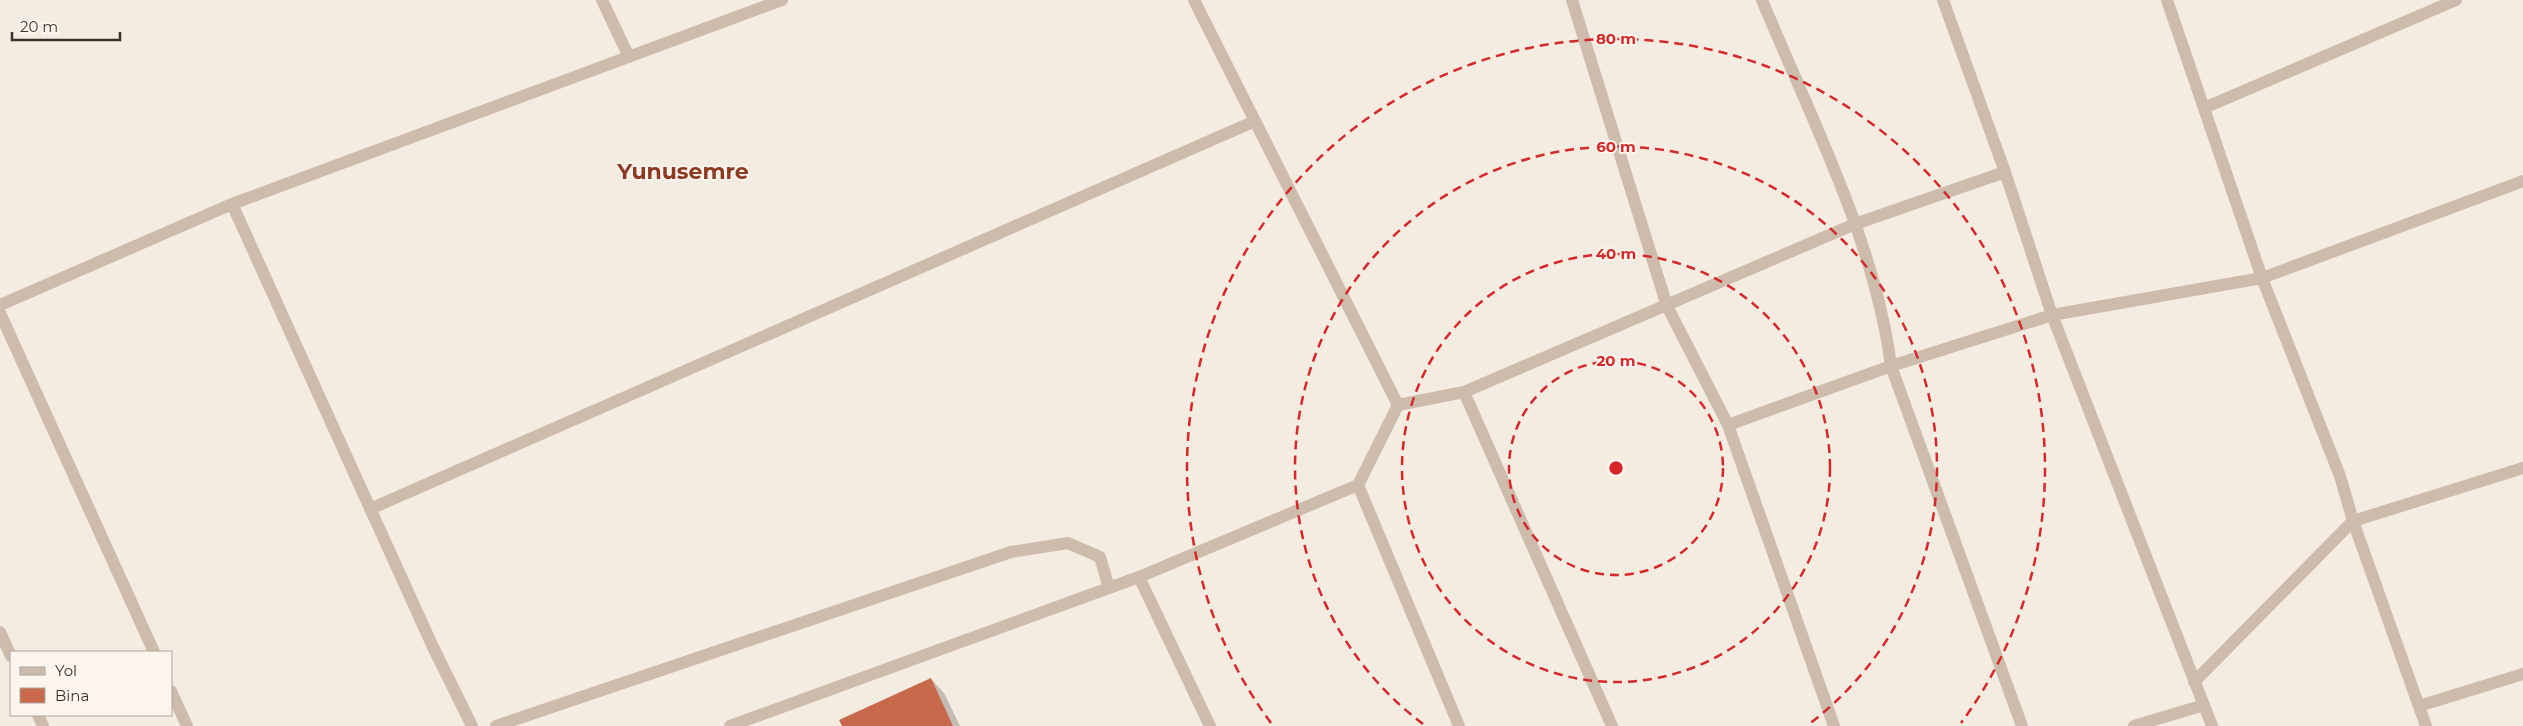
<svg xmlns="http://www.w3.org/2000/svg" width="2523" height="726" font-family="Montserrat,sans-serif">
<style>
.shadow{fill:#0003}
.building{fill:#c8694b}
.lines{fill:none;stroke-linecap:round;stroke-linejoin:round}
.minor{stroke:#cdbbac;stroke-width:12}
.ring{fill:none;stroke:#d62828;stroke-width:2.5;stroke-dasharray:9 6}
.labels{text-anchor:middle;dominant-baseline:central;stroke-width:4;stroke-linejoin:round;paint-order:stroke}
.district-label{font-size:22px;font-weight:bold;fill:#8c3b22;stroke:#fbf5ee}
.centre{fill:#d62828;stroke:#fbf5ee;stroke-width:2.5}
.ring-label{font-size:15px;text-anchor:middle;font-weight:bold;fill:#d62828;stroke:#fbf5ee;stroke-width:4;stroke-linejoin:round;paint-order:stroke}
</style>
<rect width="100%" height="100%" fill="#f4ebe1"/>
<path class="shadow" d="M931 679 944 693 960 726H843Z"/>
<path class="building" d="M931 678 953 726H842L839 720Z"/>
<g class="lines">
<path class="minor" d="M602 0 629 57
M1194 0 1398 405 1464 392 1855 224 2005 172
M1572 0 1667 306 1728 425 1834 726
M1762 0C1810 116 1875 241 1891 366L2022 726
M1943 0 2005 172 2052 315 2212 726
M2167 0 2262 278 2340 476 2353 521 2523 468
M2204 108 2456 0
M232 204 433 647 472 726
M0 305 232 204 782 0
M0 313 154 652
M1464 392 1612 726
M1728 425 1891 366 2052 315 2262 278 2523 181
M1358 485 1459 726
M370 509 1255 121
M1139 577 1210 726
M0 632 11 656
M2194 682 2353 521 2426 726
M171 691 187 726
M2419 706 2523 674
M38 715 43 726
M496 726 1011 552 1068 543 1100 557 1109 588
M730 726 1139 577 1358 485 1398 405
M2134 726 2204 705"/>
</g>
<g class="ring">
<circle cx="1616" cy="468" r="107"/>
<circle cx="1616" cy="468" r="214"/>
<path d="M1423 724A321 321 0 1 1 1809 724"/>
<path d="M1271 723A429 429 0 1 1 1961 723"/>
</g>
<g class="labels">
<g class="district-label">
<text x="683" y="171">Yunusemre</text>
</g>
</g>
<circle cx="1616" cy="468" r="8" class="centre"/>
<g class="ring-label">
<text x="1616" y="44">80 m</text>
<text x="1616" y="152">60 m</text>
<text x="1616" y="259">40 m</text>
<text x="1616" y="366">20 m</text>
</g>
<rect x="10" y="651" width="162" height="65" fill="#fbf5ee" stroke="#aea6a0"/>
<rect x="20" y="667" width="25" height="8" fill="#cdbbac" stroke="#aea6a0"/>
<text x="55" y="676" font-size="15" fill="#3b302b">Yol</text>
<rect x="20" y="688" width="25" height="15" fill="#c8694b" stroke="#aea6a0"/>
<text x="55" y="701" font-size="15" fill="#3b302b">Bina</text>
<path d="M12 32v8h108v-8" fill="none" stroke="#3b302b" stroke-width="2.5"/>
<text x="20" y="32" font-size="15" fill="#3b302b" stroke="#fbf5ee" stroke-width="4" paint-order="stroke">20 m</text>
</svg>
